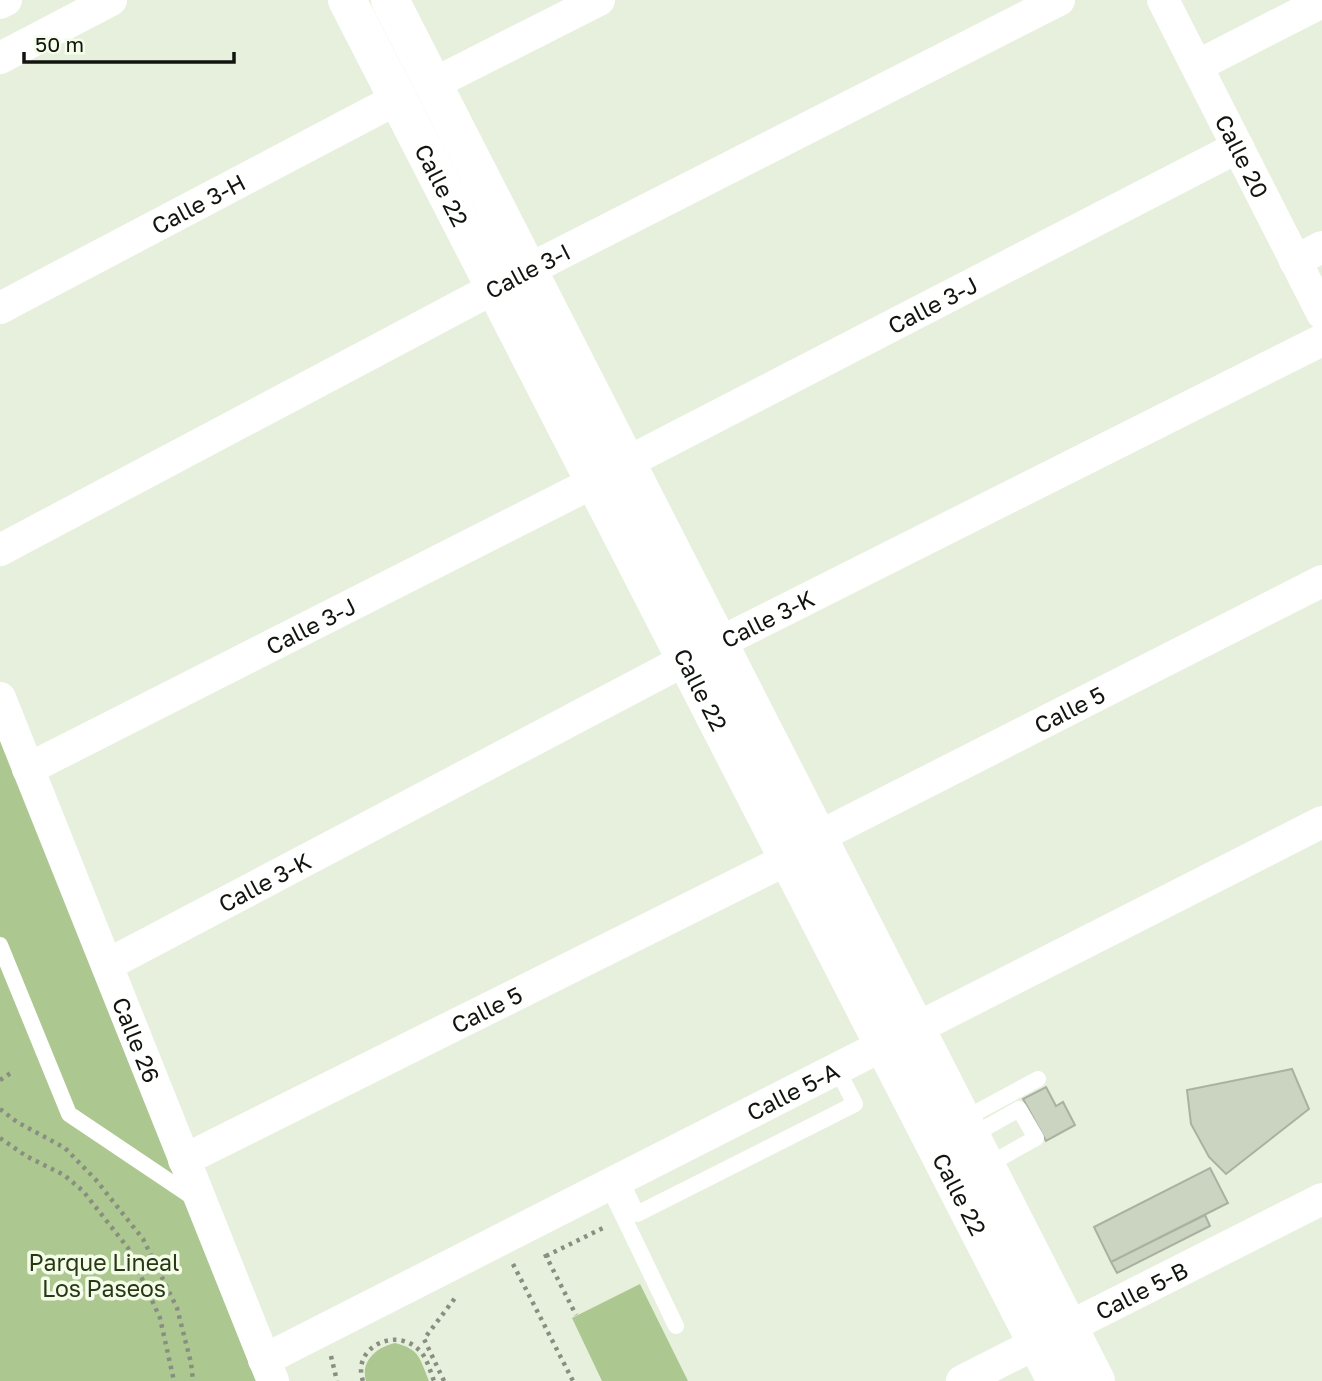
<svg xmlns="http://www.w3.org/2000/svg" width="1322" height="1381" font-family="'Golos Text',sans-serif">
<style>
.green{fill:#adc790}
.building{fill:#cad4c0;stroke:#a9b2a0;stroke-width:2}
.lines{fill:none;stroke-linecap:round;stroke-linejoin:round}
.path{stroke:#888f81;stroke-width:4.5;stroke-dasharray:3.5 5;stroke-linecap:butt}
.lane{stroke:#fff;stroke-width:16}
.street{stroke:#fff;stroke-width:32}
.secondary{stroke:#fff;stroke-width:38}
.labels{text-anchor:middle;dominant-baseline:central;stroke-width:7;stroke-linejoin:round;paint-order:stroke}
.street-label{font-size:23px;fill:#12150f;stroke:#f4fdea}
.park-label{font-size:23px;fill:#293813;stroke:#f4fdea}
</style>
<rect width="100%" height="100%" fill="#e6f0dc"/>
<path class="green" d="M0 734 258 1381H0Z
M640 1284 688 1381H602L572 1318Z
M395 1343C420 1349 420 1359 429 1381H366C360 1361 377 1347 395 1343Z"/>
<path class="building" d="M1292 1069 1309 1109 1226 1174 1209 1157 1191 1124 1187 1090Z
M1046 1087 1056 1106 1063 1102 1075 1125 1046 1141 1023 1099Z
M1210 1168 1228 1203 1111 1262 1094 1227Z
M1205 1215 1210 1226 1117 1273 1111 1262Z"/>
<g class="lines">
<path class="path" d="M0 1080 14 1071
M0 1109 17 1122 65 1148 96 1180 143 1239 177 1308 191 1363 193 1381
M0 1138 26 1156 64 1175 83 1191 128 1248 160 1318 174 1381
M545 1254 576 1315
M546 1256 605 1227
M513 1264 573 1381
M331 1356 337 1381
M363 1381C351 1348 396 1325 420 1351 427 1358 430 1371 434 1381
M444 1381 424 1339 455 1298"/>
<path class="lane" d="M0 945 69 1114 197 1200
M962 1120 1038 1079
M971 1136 1019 1109 1036 1138 986 1166
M620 1179 637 1214 855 1104 837 1069
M608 1185 676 1326"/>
<g class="street">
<path id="s1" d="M1163 0 1322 313"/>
<path d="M0 3 6 0"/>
<path d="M0 58 111 0"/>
<path d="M1197 66 1322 2"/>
<path d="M433 84 599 0"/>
<path d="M1295 261 1322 247"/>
<path id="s2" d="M0 308 397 99"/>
<path id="s3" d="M626 463 1238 147"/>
<path id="s4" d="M0 550 528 270 1059 0"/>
<path id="s5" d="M0 698 273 1381"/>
<path id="s6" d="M28 769 594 482"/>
<path id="s7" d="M818 837 1322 581"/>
<path id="s8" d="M107 965 685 660 1322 340"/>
<path id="s9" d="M184 1160 788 859"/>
<path id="s10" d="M264 1360 1322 822"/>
<path id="s11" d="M962 1381 1322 1199"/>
</g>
<g class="secondary">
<path id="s12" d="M347 0 1056 1381"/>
<path d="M390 0 1096 1381"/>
</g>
</g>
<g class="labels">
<g class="street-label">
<text stroke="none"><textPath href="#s1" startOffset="175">Calle 20</textPath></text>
<text stroke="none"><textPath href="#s12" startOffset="208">Calle 22</textPath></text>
<text stroke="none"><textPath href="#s2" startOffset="224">Calle 3-H</textPath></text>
<text stroke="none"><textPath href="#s4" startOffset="597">Calle 3-I</textPath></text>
<text stroke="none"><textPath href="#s3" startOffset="345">Calle 3-J</textPath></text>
<text stroke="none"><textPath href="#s8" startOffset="746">Calle 3-K</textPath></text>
<text stroke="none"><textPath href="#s6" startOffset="317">Calle 3-J</textPath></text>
<text stroke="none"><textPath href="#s12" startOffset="775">Calle 22</textPath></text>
<text stroke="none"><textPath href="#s7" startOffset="282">Calle 5</textPath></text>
<text stroke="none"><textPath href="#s8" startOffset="178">Calle 3-K</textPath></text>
<text stroke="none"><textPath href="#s9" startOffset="338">Calle 5</textPath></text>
<text stroke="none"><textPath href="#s5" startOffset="368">Calle 26</textPath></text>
<text stroke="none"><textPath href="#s10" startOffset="593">Calle 5-A</textPath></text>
<text stroke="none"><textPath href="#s12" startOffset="1342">Calle 22</textPath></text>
<text stroke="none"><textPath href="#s11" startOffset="201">Calle 5-B</textPath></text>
</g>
<g class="park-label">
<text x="104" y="1262">Parque Lineal<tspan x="104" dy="26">Los Paseos</tspan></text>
</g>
</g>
<path d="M24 52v10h210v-10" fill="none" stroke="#12150f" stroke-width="3.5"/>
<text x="35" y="52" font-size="21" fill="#12150f" stroke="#f4fdea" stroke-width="5" paint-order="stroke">50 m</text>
</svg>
